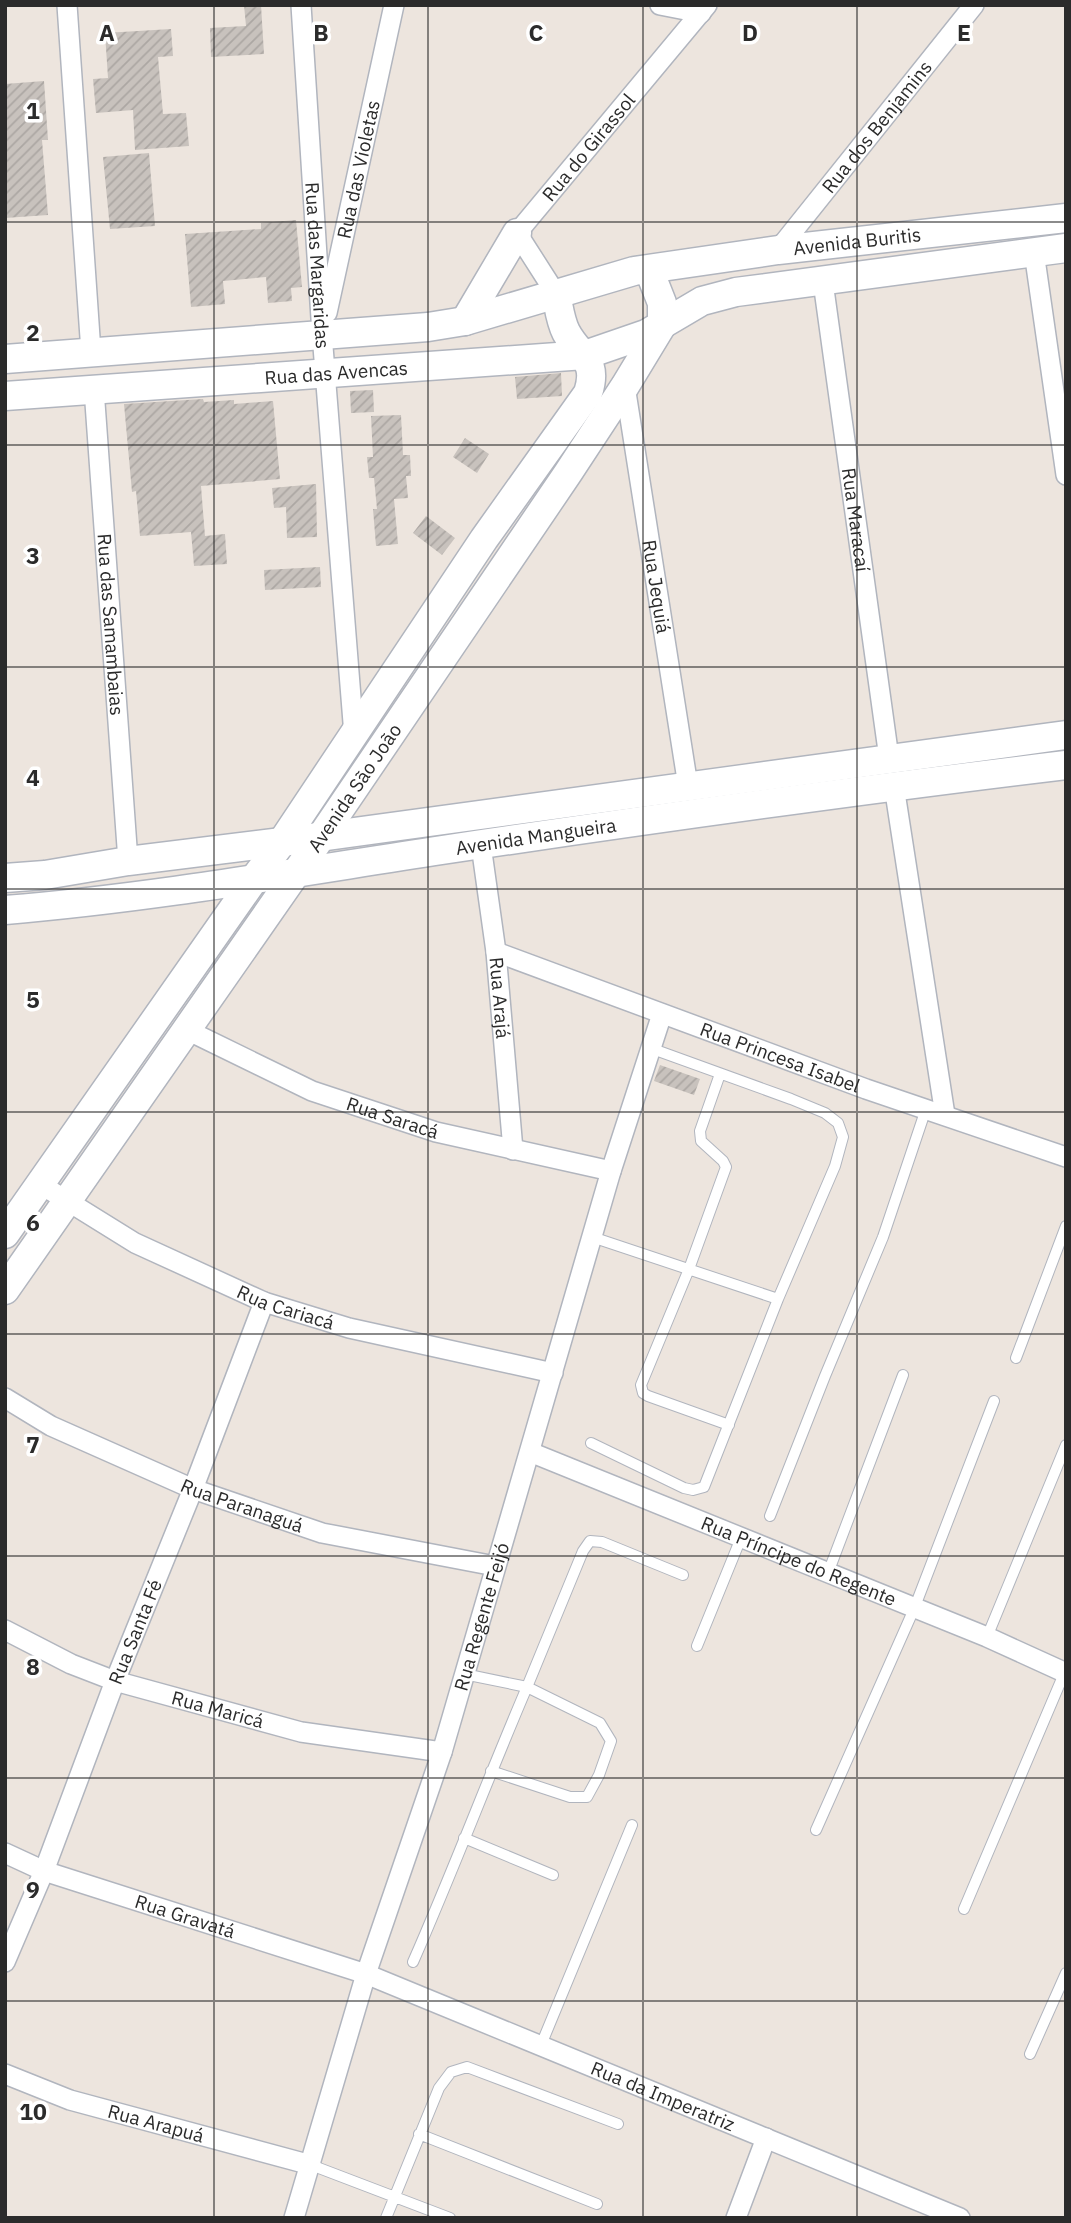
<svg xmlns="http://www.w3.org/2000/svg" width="1071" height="2223" font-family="'IBM Plex Sans',sans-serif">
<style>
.building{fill:url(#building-hatch)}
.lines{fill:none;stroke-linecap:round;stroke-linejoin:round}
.lane-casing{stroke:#b1b5be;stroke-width:12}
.street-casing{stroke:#b1b5be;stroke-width:22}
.secondary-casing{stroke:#b1b5be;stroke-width:31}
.lane{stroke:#fff;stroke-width:10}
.street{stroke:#fff;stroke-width:19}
.secondary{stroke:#fff;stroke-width:28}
.grid{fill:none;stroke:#2b2b2b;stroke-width:2;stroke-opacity:0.55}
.labels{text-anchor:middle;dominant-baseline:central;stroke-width:7;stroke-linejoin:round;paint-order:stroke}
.street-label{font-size:19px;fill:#2b2b2b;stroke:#fff}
.grid-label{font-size:23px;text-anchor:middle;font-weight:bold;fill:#2b2b2b;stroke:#fff;stroke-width:7;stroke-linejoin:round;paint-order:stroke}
</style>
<defs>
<pattern id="building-hatch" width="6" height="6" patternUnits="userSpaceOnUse" patternTransform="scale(1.75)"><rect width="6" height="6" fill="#c8c2bd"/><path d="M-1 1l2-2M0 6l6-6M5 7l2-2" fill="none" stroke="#aca7a3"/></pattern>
</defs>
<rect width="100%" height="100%" fill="#ede5de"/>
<path class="building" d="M244 5H261L264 54 211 57 210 28 246 26Z
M171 29 173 56 158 57 163 114 186 113 189 146 135 150 133 110 96 113 93 79 108 78 105 33Z
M44 81 48 140H42L48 215 5 218V84Z
M149 153 155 226 110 229 103 157Z
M296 220 302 287 291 288 292 301 268 303 266 277 223 281 225 304 191 307 185 234 261 229V223Z
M561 373 562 396 517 399 515 377Z
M373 390 374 412 351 413 350 391Z
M203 399 204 402 234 400V404L273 401 280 479 201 486 205 536 225 534 227 564 194 566 191 532 140 536 136 491 132 492 124 404Z
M401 415 403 455H410L411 476H406L408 498 394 499 398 544 376 546 373 509H377L374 478H369L367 457H373L371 416Z
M465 438 489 454 477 473 453 457Z
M316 484 317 537 287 538 286 507 274 508 272 488Z
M426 516 455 538 442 555 413 533Z
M320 567 321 587 265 590 264 570Z
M660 1065 700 1079 694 1095 654 1081Z"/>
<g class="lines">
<defs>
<path id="lane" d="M720 1074 700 1131 701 1141 723 1161 726 1167 689 1269 641 1385 643 1393 648 1396 729 1425
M592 1237 778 1299
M1016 1358 1066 1226
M591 1443 684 1488 693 1490 704 1487 778 1299 835 1166 843 1137 838 1123 825 1113 791 1099 650 1048
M770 1516 825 1376 883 1237 926 1109
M828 1573 903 1375
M987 1637 1066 1445
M697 1646 741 1538
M464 1674 527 1687 583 1551 590 1541 602 1542 683 1575
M816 1830 914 1609 994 1401
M464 1838 553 1875
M964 1909 1066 1669
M413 1962C453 1871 488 1778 527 1687L600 1723 611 1741 599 1775 587 1797H570L491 1771
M541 2045 632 1825
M1030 2054 1066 1973
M419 2134 597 2204
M311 2165 450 2218
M386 2218 439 2088 451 2072 467 2067 618 2124"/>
<g id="street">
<path d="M67 5 91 352"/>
<path id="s1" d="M301 5 322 334 354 735"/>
<path d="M660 5 701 13"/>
<path id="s2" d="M778 250 974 5"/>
<path d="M1034 252 1066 475"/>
<path id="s3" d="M823 282 889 758"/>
<path id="s4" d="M556 294 517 233 707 5"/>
<path id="s5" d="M327 313 394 5"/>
<path id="s6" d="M625 386 688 786"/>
<path id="s7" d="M94 389 128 861"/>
<path d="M894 786 945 1115"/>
<path id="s8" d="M481 845 496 952 513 1150"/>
<path id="s9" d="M496 952 866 1089 1066 1157"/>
<path id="s10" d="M187 1030 312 1091 436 1132 611 1171"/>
<path id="s11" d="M40 1184 135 1243 264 1302 349 1328 553 1373"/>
<path id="s12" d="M5 1398 51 1426 193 1489 322 1533 495 1566"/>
<path id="s13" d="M530 1452 987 1637 1066 1673"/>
<path id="s14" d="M5 1630 71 1664 115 1681 301 1732 442 1752"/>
<path id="s15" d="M5 1853 44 1871 366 1974 960 2218"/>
<path id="s16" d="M5 1962 44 1871 115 1681 193 1489 264 1302"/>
<path id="s17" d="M5 2074 70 2100 311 2165"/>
<path id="s18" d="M294 2218 366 1974 442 1752 611 1171 662 1014"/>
<path d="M736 2218 766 2138"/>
</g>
<g id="secondary">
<path d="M465 321 517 233"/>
<path id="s19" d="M5 359 428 327 465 321 634 271 778 250 1066 218"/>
<path id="s20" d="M5 396 585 355 646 334 702 301 736 292 1066 248"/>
<path d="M5 878 45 875 128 861 282 842 1066 735"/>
<path id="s21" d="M5 910C151 898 297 872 442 850 650 819 857 790 1066 765"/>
<path d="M5 1234 254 879 282 842 484 539 588 393C599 359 579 357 566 332 560 320 559 307 556 294"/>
<path id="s22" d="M5 1290 321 837 568 473 625 386 662 325V303L649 270"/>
</g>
</defs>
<use href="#lane" class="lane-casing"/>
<use href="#street" class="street-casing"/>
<use href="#secondary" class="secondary-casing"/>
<use href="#lane" class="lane"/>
<use href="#street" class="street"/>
<use href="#secondary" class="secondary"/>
</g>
<path class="grid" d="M214 5V2218M428 5V2218M643 5V2218M857 5V2218M5 222H1066M5 445H1066M5 667H1066M5 889H1066M5 1112H1066M5 1334H1066M5 1556H1066M5 1778H1066M5 2001H1066"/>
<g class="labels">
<g class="street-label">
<text stroke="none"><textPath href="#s2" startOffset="158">Rua dos Benjamins</textPath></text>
<text stroke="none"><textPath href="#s4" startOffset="184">Rua do Girassol</textPath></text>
<text stroke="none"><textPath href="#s5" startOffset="147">Rua das Violetas</textPath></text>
<text stroke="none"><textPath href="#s19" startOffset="863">Avenida Buritis</textPath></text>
<text stroke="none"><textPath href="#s1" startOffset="261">Rua das Margaridas</textPath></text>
<text stroke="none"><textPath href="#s20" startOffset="332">Rua das Avencas</textPath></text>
<text stroke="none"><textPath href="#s3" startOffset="240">Rua Maracaí</textPath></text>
<text stroke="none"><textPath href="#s6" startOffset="203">Rua Jequiá</textPath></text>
<text stroke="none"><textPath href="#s7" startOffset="236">Rua das Samambaias</textPath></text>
<text stroke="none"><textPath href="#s22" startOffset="612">Avenida São João</textPath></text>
<text stroke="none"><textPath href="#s21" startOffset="536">Avenida Mangueira</textPath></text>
<text stroke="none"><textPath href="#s8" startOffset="154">Rua Arajá</textPath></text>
<text stroke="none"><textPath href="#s9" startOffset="303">Rua Princesa Isabel</textPath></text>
<text stroke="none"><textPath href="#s10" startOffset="224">Rua Saracá</textPath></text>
<text stroke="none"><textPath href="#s11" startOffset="276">Rua Cariacá</textPath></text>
<text stroke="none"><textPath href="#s12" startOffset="261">Rua Paranaguá</textPath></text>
<text stroke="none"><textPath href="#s13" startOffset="290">Rua Príncipe do Regente</textPath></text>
<text stroke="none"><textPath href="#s18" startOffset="630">Rua Regente Feijó</textPath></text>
<text stroke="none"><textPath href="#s16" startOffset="355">Rua Santa Fé</textPath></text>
<text stroke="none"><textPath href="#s14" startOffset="228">Rua Maricá</textPath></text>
<text stroke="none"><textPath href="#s15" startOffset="191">Rua Gravatá</textPath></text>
<text stroke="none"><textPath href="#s15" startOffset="702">Rua da Imperatriz</textPath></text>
<text stroke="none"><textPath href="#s17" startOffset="159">Rua Arapuá</textPath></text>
</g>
</g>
<g class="grid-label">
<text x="107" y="41">A</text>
<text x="321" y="41">B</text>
<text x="536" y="41">C</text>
<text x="750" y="41">D</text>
<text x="964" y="41">E</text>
<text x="33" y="119">1</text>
<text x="33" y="341">2</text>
<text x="33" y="564">3</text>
<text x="33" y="786">4</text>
<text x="33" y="1008">5</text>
<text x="33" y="1231">6</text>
<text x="33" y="1453">7</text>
<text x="33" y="1675">8</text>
<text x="33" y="1898">9</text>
<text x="33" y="2120">10</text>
</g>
<rect width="1071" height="2223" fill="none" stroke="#2b2b2b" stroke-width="14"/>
</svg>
